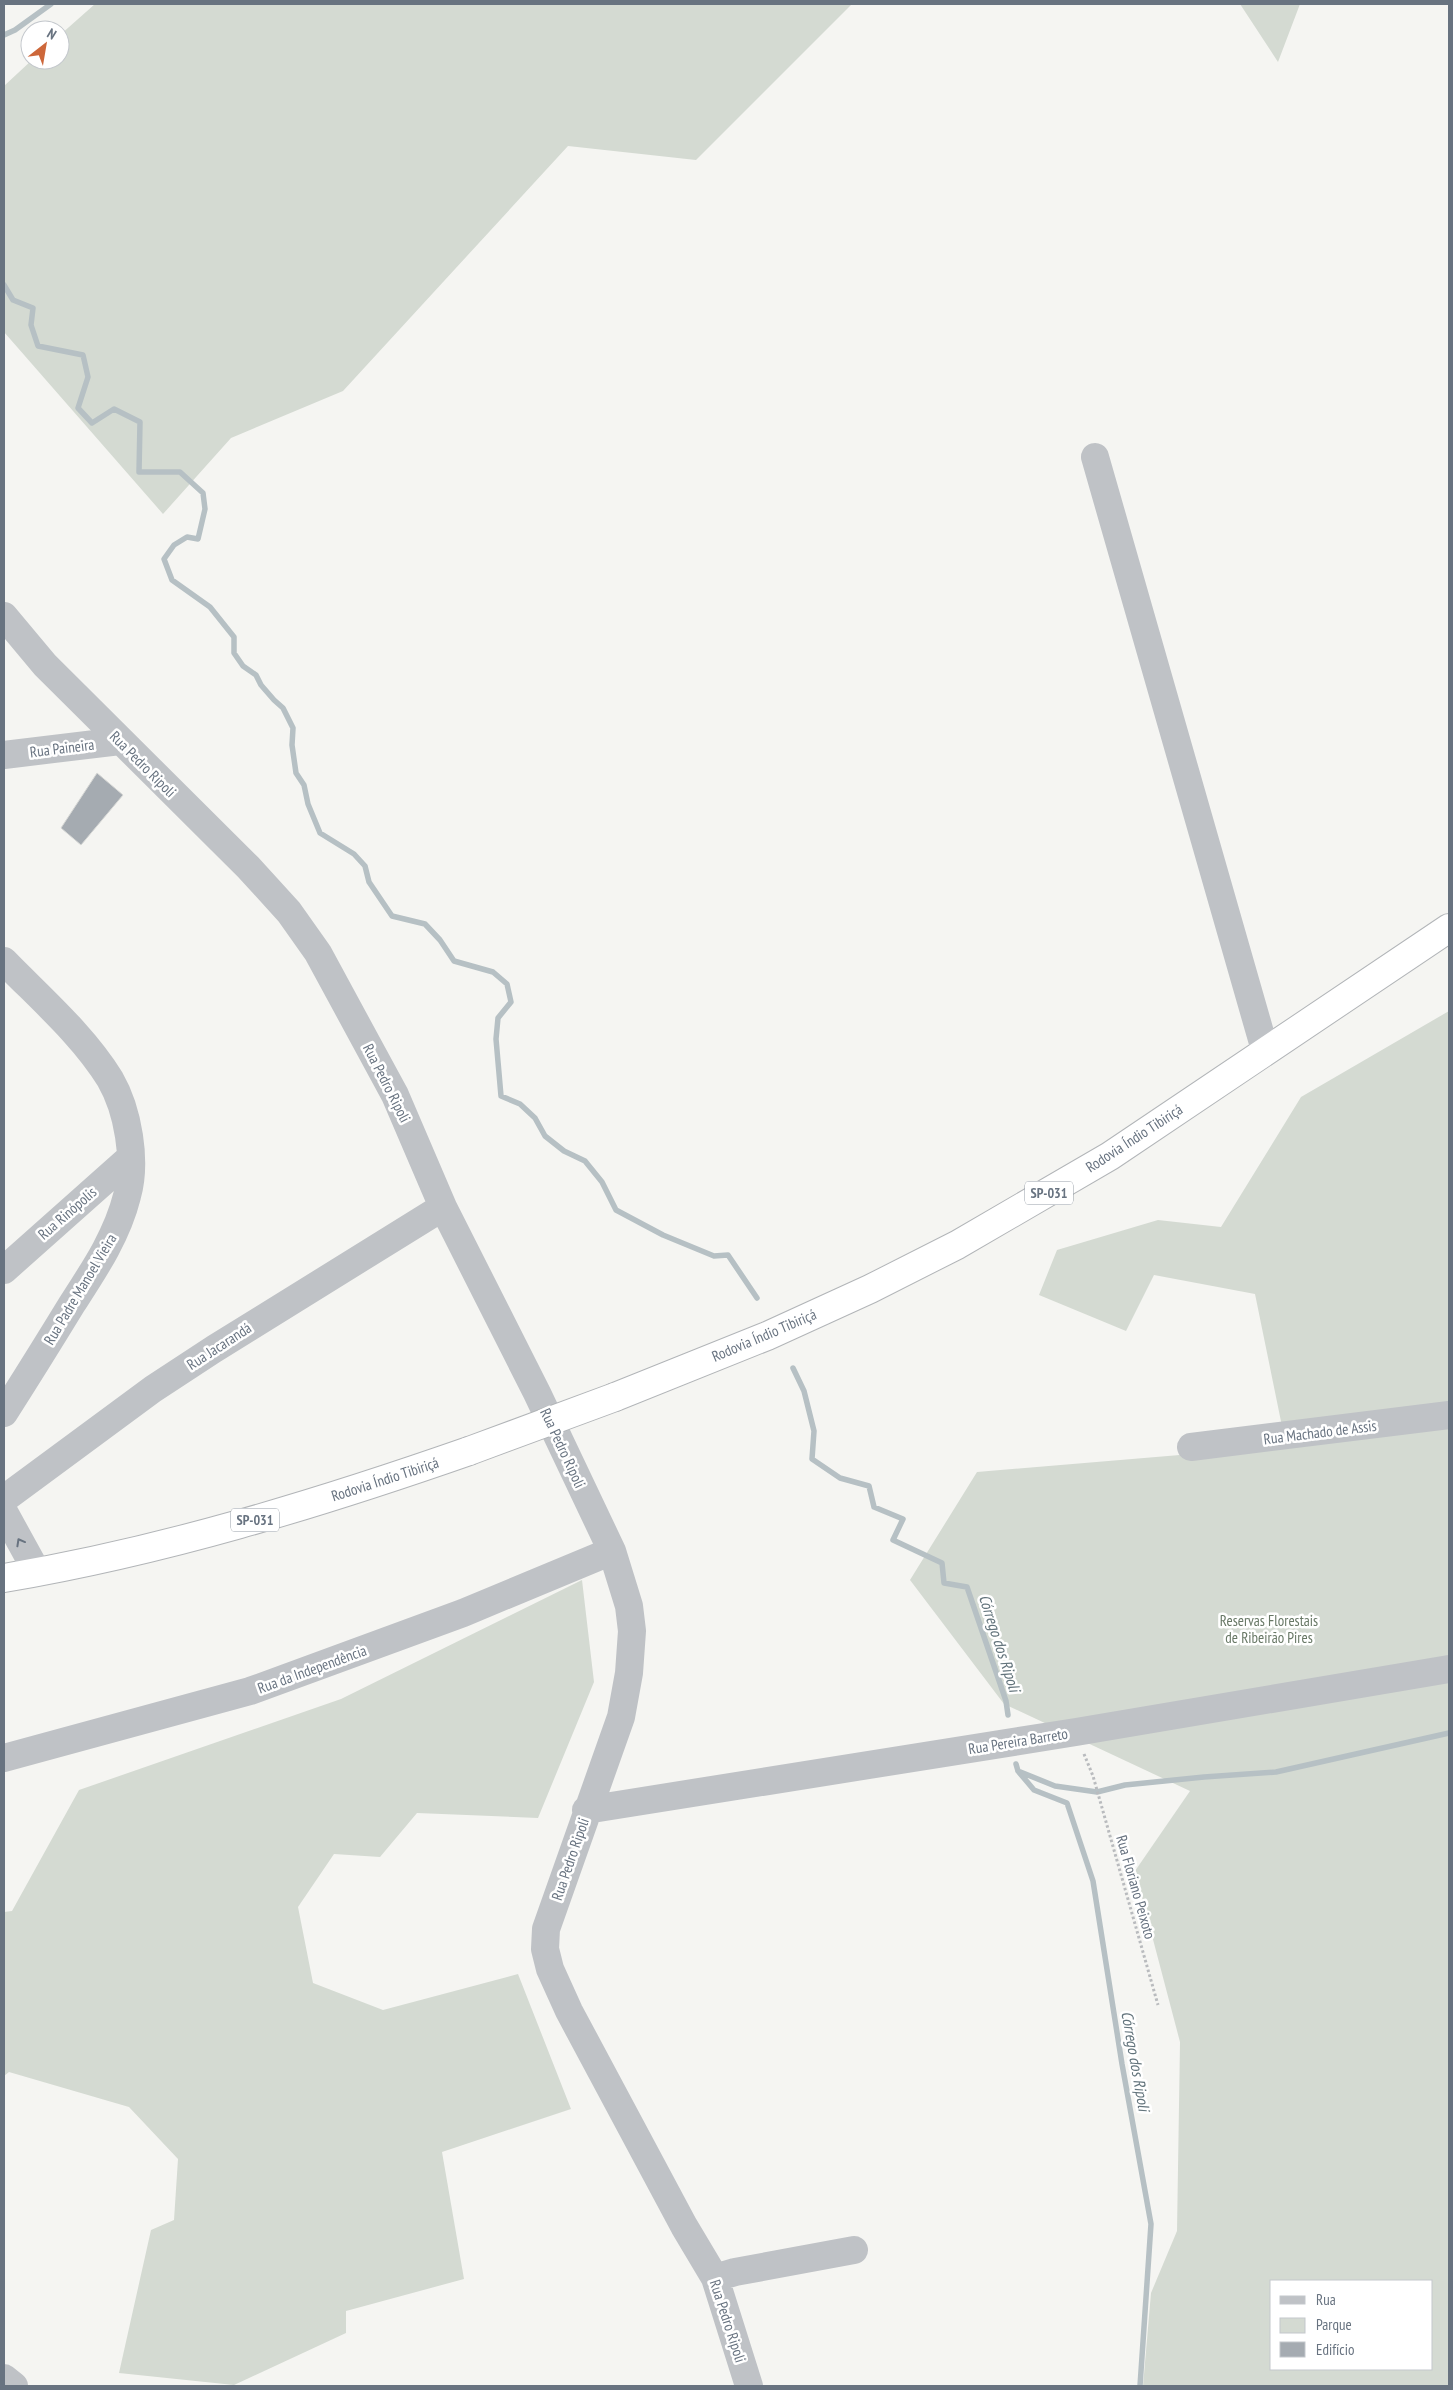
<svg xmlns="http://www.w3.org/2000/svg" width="1453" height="2390" font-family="'PT Sans Narrow',sans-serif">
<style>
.green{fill:#d4dad2;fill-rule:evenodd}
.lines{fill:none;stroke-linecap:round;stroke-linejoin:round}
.stream{stroke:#b6c0c4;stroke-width:5.5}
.building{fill:#a5abb1;stroke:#d6d7d5}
.highway-casing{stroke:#b2b5b8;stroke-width:30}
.path{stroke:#b9bbbe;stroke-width:3;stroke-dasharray:2.5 2.5;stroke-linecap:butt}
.minor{stroke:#bfc2c6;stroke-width:28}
.highway{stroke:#fff;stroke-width:28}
.highway-bridge-casing{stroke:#b2b5b8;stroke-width:30;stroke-linecap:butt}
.highway-bridge{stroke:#fff;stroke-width:28}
.oneway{stroke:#687380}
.labels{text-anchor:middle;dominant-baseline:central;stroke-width:5;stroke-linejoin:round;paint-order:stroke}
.shield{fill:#fff;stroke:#959da6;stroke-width:1}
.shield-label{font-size:14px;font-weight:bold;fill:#687380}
.street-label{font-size:15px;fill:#687380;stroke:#fff}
.park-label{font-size:15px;fill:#687866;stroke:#fff}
.water-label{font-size:16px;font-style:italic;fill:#63747c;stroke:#fff}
</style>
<rect width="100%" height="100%" fill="#f5f5f2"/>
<path class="green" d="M95 4H852L696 160 568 146 343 391 231 438 163 514 4 332V86L32 60H60V35Z
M1240 4H1300L1278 62Z
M1449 1011V2386H1143L1151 2293 1177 2231 1180 2042 1135 1871 1190 1791 1004 1704 910 1580 977 1472 1286 1446 1255 1294 1154 1275 1126 1331 1039 1295 1057 1250 1158 1220 1221 1227 1301 1097ZM1272 2281H1432V2369H1272Z
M582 1580 594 1682 538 1818 417 1813 380 1857 334 1854 298 1907 313 1983 383 2010 518 1974 571 2109 442 2152 464 2279 346 2311V2333L234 2385 119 2373 151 2230 174 2220 178 2159 129 2107 9 2072 4 2076V1912L12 1911 79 1790 341 1699Z"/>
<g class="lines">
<path class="stream" d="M4 35 15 30 51 4
M4 285 13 300 33 308 31 325 38 346 83 355 88 377 78 408 92 423 114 409 140 422 139 472H180L203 493 205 509 198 539 187 537 174 545 164 559 172 580 210 607 234 637V653L243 666 256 675 261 685 274 700 283 708 293 728 292 745 296 773 304 785 308 804 320 833 354 854 365 866 369 882 392 916 425 924 440 940 454 961 493 972 507 984 511 1002 498 1018 496 1039 501 1096 520 1104 535 1118 545 1136 564 1151 585 1161 602 1182 616 1210 663 1235 714 1256 728 1255 757 1298
M793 1368 804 1391 814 1431 812 1459 840 1478 869 1486 874 1507 903 1519 893 1540 942 1563 944 1583 967 1587 1006 1701 1008 1715
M1016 1764 1018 1771 1055 1786 1097 1792 1125 1785 1204 1777 1276 1772 1449 1733
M1018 1771 1034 1790 1067 1803 1093 1881 1122 2064 1151 2224 1140 2386"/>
</g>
<path class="building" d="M97 773 123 795 81 845 61 828Z"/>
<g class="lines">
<defs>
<path id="highway" d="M615 1397 767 1336 870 1289 957 1245 1110 1156 1449 928
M4 1578C163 1551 317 1504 469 1451"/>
</defs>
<use href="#highway" class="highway-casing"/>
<path class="path" d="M1084 1754 1093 1776 1158 2005"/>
<path class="minor" d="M1095 457 1265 1050
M4 616 45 665 248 867 289 912 318 953 395 1095 443 1207 537 1393 612 1551 629 1606 632 1631 629 1673 621 1717 546 1929 545 1949 550 1969 569 2011 684 2226 715 2278 749 2386
M4 755 120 741
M4 961C40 998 83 1035 110 1079 128 1110 137 1161 127 1196 117 1236 94 1270 72 1304 50 1340 27 1377 4 1413
M4 1270 131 1157
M1191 1447 1449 1415
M4 1499 153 1389 214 1349 443 1207
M4 1512 37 1572
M4 1758 250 1691 463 1613 612 1551
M586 1810 1076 1732 1449 1669
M715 2278 735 2272 854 2250
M4 2378 14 2386"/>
<use href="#highway" class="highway"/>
<defs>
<path id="highway-bridge" d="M469 1451 615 1397"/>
</defs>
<use href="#highway-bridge" class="highway-bridge-casing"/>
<use href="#highway-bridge" class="highway-bridge"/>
</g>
<defs><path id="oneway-chevron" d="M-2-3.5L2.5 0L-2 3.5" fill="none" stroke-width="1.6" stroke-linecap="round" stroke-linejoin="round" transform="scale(1.25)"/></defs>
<use class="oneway" href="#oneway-chevron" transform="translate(20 1542) rotate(-119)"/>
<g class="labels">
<g class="shield">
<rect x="1025" y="1181.5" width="48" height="23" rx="4"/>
<rect x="231" y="1508.5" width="48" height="23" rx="4"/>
</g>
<g class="shield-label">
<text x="1049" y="1193">SP-031</text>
<text x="255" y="1520">SP-031</text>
</g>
<g class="street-label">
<text transform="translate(62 748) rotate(-7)">Rua Paineira</text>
<text transform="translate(143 764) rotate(45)">Rua Pedro Ripoli</text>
<text transform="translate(387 1083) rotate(63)">Rua Pedro Ripoli</text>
<text transform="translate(1134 1138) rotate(-33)">Rodovia Índio Tibiriçá</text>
<text transform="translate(67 1213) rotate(-41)">Rua Rinópolis</text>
<text transform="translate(80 1289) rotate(-59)">Rua Padre Manoel Vieira</text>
<text transform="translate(764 1335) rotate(-23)">Rodovia Índio Tibiriçá</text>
<text transform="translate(219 1346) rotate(-33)">Rua Jacarandá</text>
<text transform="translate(1320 1432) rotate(-7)">Rua Machado de Assis</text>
<text transform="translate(563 1448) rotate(65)">Rua Pedro Ripoli</text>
<text transform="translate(385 1479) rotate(-18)">Rodovia Índio Tibiriçá</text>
<text transform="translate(312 1669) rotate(-20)">Rua da Independência</text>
<text transform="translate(1018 1741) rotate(-9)">Rua Pereira Barreto</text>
<text transform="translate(570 1859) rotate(-71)">Rua Pedro Ripoli</text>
<text transform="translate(1136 1887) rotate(74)">Rua Floriano Peixoto</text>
<text transform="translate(728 2321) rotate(72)">Rua Pedro Ripoli</text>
</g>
<g class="park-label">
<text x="1269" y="1620">Reservas Florestais<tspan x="1269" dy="17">de Ribeirão Pires</tspan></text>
</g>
<g class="water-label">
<text transform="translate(1000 1643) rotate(72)">Córrego dos Ripoli</text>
<text transform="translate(1136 2061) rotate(80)">Córrego dos Ripoli</text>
</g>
</g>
<rect width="1453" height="2390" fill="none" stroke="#687380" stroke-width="10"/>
<rect x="1270" y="2280" width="162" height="90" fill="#ffffff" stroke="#c3c7cc"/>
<rect x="1280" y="2296" width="25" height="8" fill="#bfc2c6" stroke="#c3c7cc"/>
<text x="1316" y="2305" font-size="15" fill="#687380">Rua</text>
<rect x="1280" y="2318" width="25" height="15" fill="#d4dad2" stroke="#c3c7cc"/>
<text x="1316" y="2330" font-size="15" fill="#687380">Parque</text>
<rect x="1280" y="2342" width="25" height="15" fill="#a5abb1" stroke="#c3c7cc"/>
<text x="1316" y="2355" font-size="15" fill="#687380">Edifício</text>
<g transform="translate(45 45) rotate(31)"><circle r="24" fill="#ffffff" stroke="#c3c7cc"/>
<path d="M0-4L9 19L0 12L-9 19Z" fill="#cd673a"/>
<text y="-8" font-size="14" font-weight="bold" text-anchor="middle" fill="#687380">N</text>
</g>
</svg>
